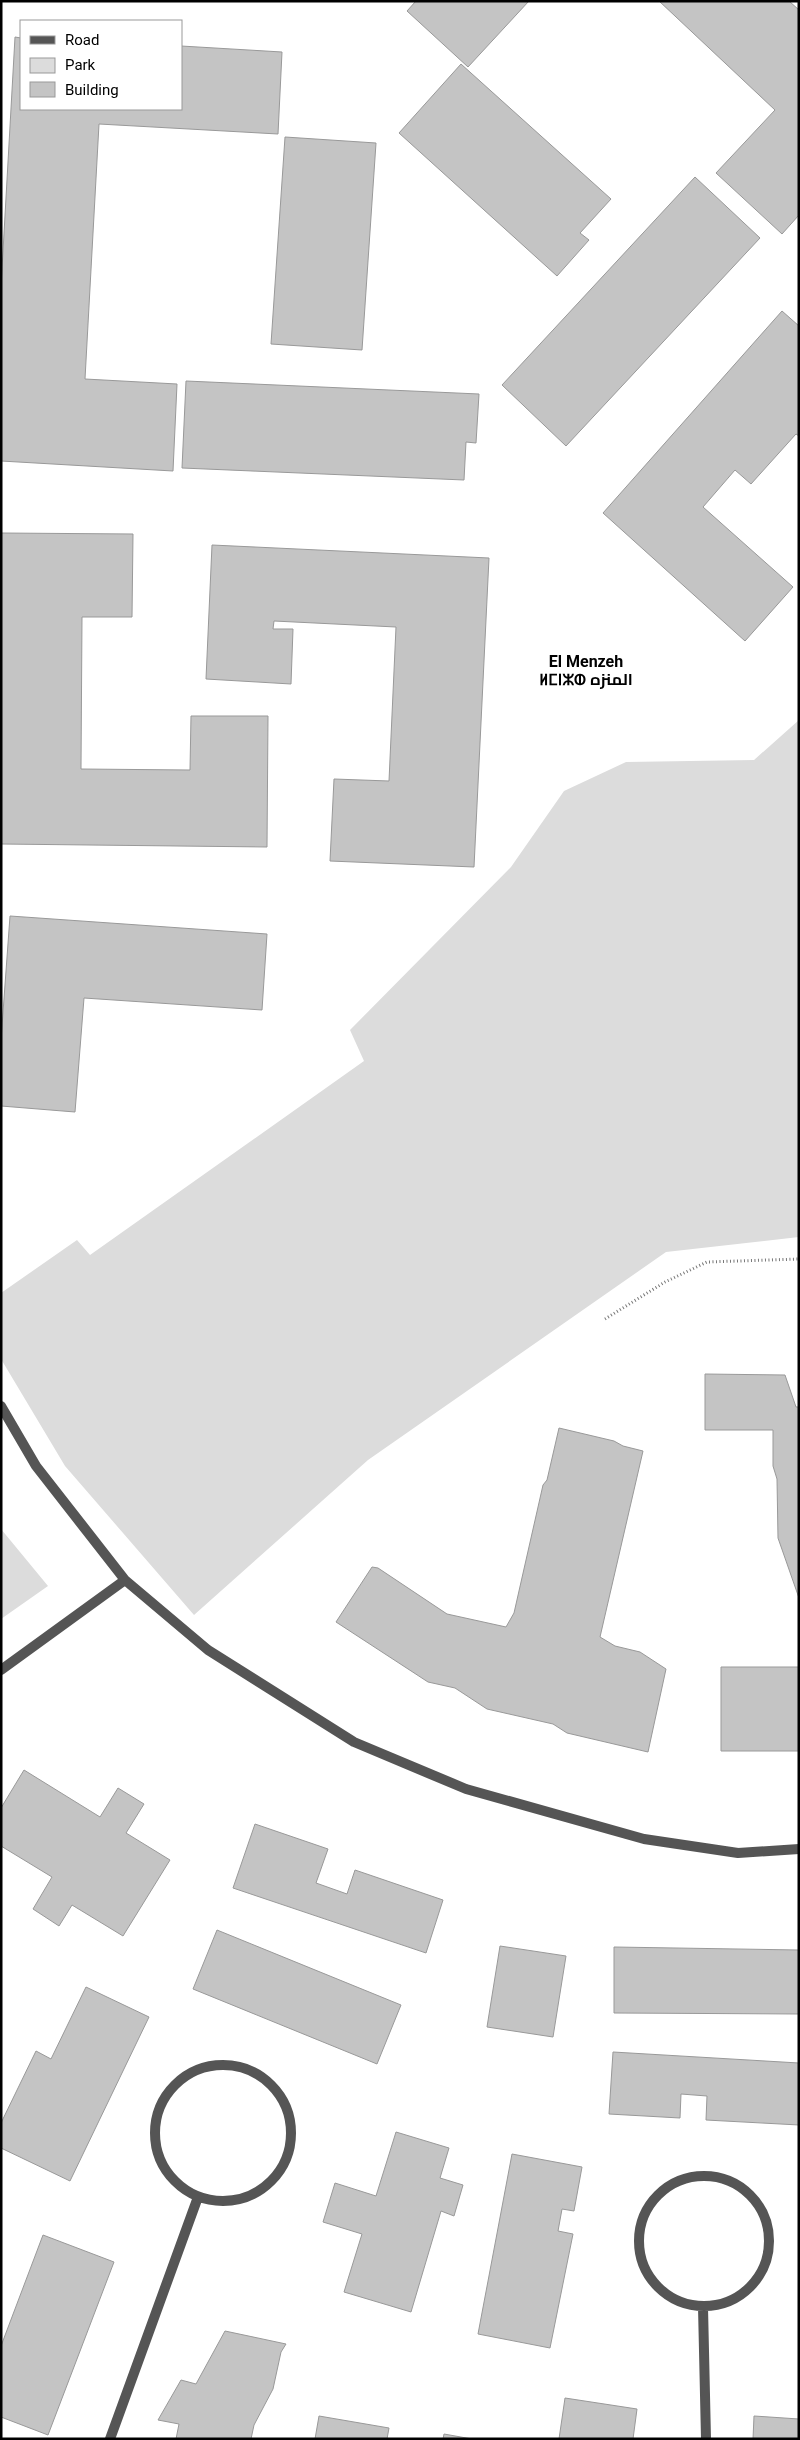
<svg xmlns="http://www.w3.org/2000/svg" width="800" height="2440" font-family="Roboto,Cairo,'Noto Sans Tifinagh',sans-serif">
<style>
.green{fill:#dcdcdc}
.building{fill:#c4c4c4;stroke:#999}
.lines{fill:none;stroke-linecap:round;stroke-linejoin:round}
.path{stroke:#777;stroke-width:3;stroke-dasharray:1 2.5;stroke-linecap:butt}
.street{stroke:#555;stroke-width:10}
.labels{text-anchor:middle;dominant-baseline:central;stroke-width:4;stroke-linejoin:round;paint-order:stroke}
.quarter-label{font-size:16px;font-weight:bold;fill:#000;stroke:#fff}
</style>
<rect width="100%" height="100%" fill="#fff"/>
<path class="green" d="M799 720V1237L666 1252 368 1460 194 1615 65 1466 1 1359V1293L77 1240 90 1255 364 1061 350 1030 511 867 564 791 626 762 754 760Z
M1 1529 48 1586 1 1619Z"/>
<path class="building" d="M416 1H529L468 67 407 11Z
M659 1H789L799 10V215L782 234 716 173 775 110Z
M15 37 21 38V109H181V46L282 52 278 134 99 124 85 379 177 384 173 471 1 461V287Z
M461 64 611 199 580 233 589 240 557 276 399 133Z
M285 137 376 143 362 350 271 344Z
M695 177 760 238 566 446 502 385Z
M782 311 799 326V436L796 434 751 484 735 470 703 507 793 587 745 641 603 513Z
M186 381 479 394 476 443 466 442 464 480 182 468Z
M1 533 133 534 132 617H82L81 769 190 770 191 716H268L267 847 1 844Z
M212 545 489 558 474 867 330 861 334 779 389 781 396 627 274 621 273 629H293L291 684 206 679Z
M10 916 267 934 262 1010 84 998 75 1112 1 1106V1040Z
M705 1374 785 1375 796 1407H799V1598L778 1538 777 1479 773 1466V1430H705Z
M559 1428 614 1441 623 1446 643 1451 600 1637 615 1646 640 1652 666 1669 648 1752 567 1733 553 1724 487 1709 455 1688 428 1682 336 1622 372 1567 378 1568 447 1614 506 1627 514 1613 543 1485 547 1480Z
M721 1667H799V1751H721Z
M24 1770 100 1817 118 1788 144 1804 126 1833 170 1860 123 1936 72 1905 59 1926 33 1909 52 1877 1 1846V1808Z
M255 1824 328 1849 316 1883 347 1894 355 1870 443 1900 426 1953 233 1888Z
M217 1930 401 2005 377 2064 193 1989Z
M500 1946 566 1956 553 2037 487 2027Z
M614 1947 799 1950V2014L614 2013Z
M86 1987 149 2017 70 2181 1 2148V2123L36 2051 51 2059Z
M613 2052 799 2063V2125L706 2120 707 2096 681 2094 680 2118 609 2114Z
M396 2132 449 2148 440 2178 463 2185 454 2216 441 2211 411 2312 344 2292 362 2234 323 2222 335 2183 376 2196Z
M512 2154 582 2167 574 2211 562 2209 558 2231 573 2234 550 2348 478 2334Z
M43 2235 114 2262 48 2435 1 2417V2346Z
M225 2331 286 2344 281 2352 273 2389 254 2425 251 2439H176L179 2424 158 2420 181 2380 196 2384Z
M565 2398 637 2409 633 2439H559Z
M319 2416 389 2428 387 2439H315Z
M754 2416 799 2419V2439H753Z
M444 2434 472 2439H443Z"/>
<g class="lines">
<path class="path" d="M605 1319 665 1282 707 1262 799 1259"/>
<path class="street" d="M1 1406 36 1466 125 1580 208 1650 354 1742 466 1789 644 1839 738 1853 799 1849
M1 1670 125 1580
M155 2133a68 68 0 1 1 136 0a68 68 0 1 1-136 0Z
M639 2241a65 65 0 1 1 130 0a65 65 0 1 1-130 0Z
M703 2307 706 2439
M110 2439 198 2197"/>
</g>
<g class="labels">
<g class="quarter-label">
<text x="586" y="661">El Menzeh<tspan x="586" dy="18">ⵍⵎⵏⵣⵀ المنزه</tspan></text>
</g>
</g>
<rect width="800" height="2440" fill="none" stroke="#000000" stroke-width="5"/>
<rect x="20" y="20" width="162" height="90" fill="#ffffff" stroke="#999999"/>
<rect x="30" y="36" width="25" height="8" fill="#555555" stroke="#999999"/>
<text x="65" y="45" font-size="15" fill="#000000">Road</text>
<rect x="30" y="58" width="25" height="15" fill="#dcdcdc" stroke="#999999"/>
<text x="65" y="70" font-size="15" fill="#000000">Park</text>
<rect x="30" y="82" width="25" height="15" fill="#c4c4c4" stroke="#999999"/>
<text x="65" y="95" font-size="15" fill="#000000">Building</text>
</svg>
